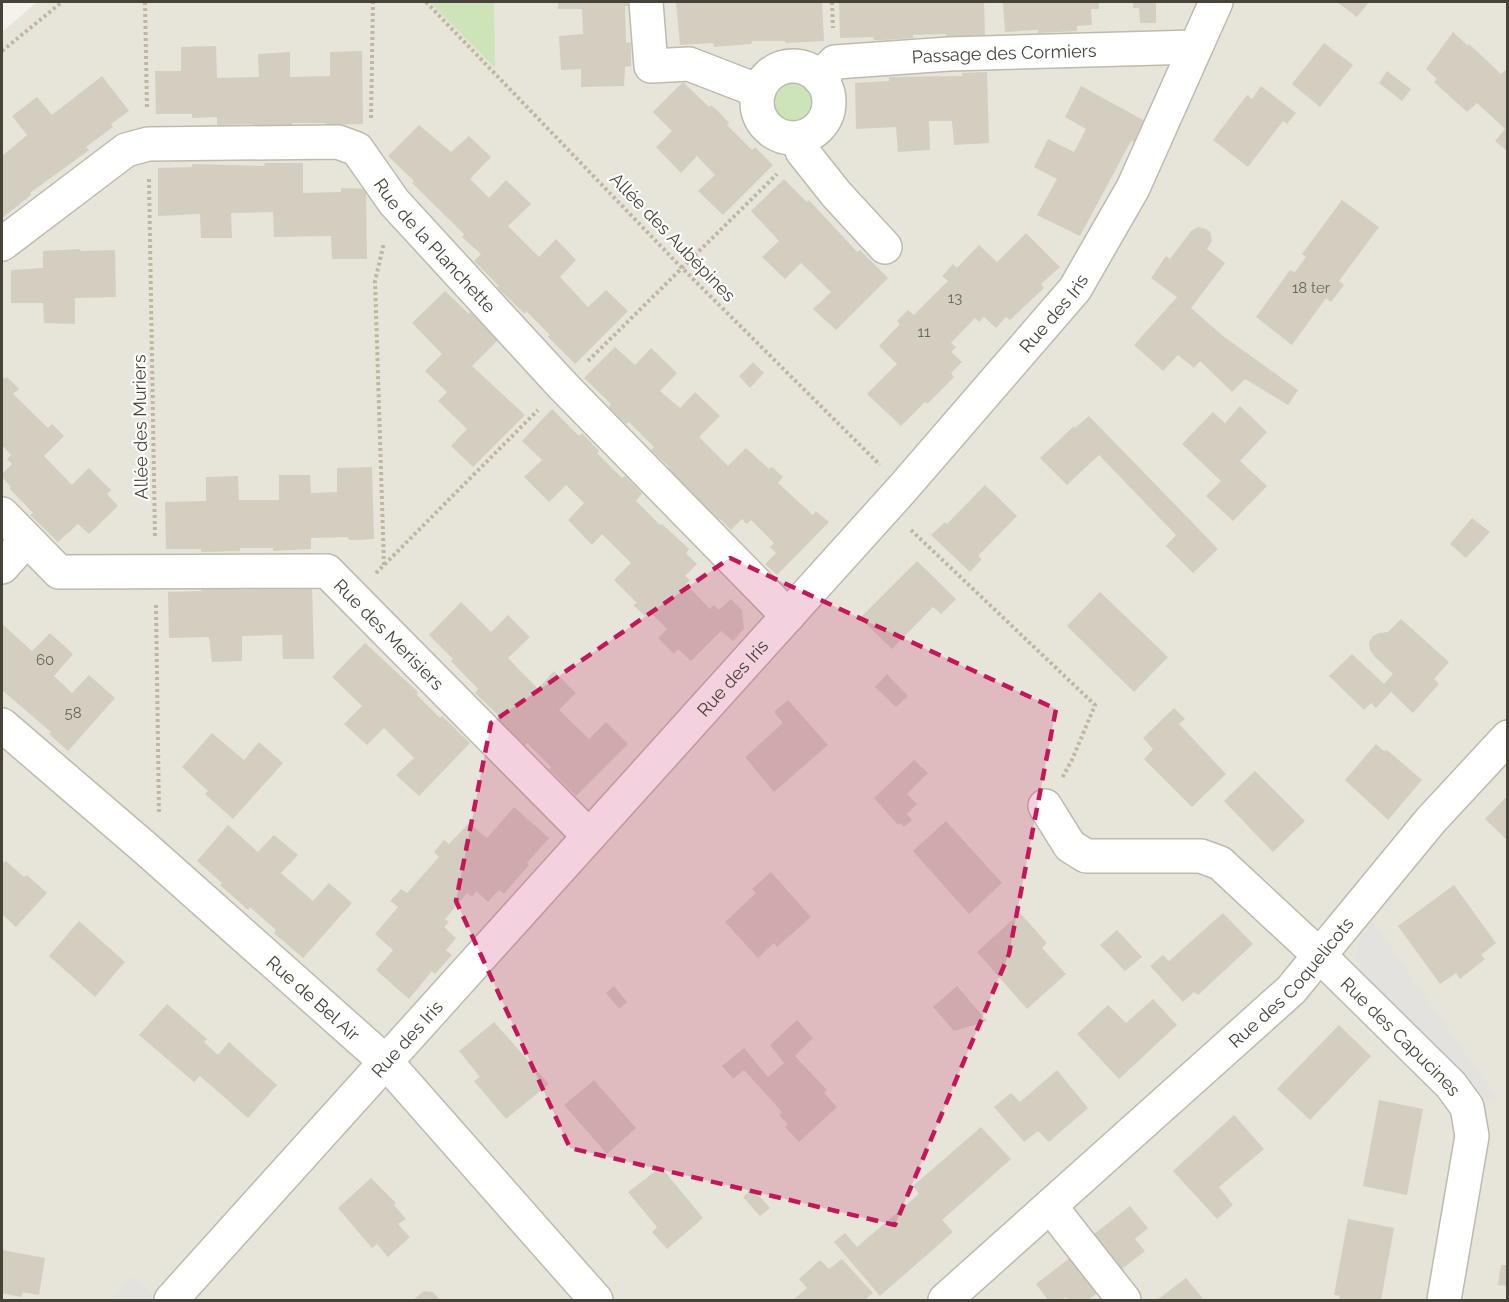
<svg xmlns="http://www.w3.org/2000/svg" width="1509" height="1302" viewBox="0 0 1509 1302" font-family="Raleway,sans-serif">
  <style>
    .residential { fill: #e7e4da }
    .green { fill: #cde4b8 }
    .parking { fill: #e3e2df }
    .building { fill: #d4cec1 }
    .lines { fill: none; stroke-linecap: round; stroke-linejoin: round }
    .minor-casing { stroke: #bebaae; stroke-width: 36 }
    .path { stroke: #bfb7a1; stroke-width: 4; stroke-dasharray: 3 3; stroke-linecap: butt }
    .minor { stroke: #fff; stroke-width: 33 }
    .marked { fill: #c2185b; fill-opacity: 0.2; stroke: #c2185b; stroke-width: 4.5; stroke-dasharray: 12 8; stroke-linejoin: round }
    .labels { text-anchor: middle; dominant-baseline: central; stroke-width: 4.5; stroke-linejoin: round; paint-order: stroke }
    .number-label { font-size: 15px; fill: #6a665b }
    .street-label { font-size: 18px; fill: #474339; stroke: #fff }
  </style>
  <rect width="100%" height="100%" fill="#f4f2eb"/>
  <path class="residential" d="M 37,2 L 1507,2 L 1507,1300 L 2,1300 L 2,32 Z"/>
  <path class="green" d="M 430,2 L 494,2 L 495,68 Z
    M771 102a22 22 0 1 1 44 0a22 22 0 1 1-44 0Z"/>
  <path class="parking" d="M 1373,922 L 1497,1098 L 1483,1101 L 1360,971 L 1356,956 L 1359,940 Z
    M 133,1276 L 159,1300 L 111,1300 Z"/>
  <path class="building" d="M 558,2 L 629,2 L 630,6 L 625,6 L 626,42 L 631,43 L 631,66 L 625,67 L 624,86 L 581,87 L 581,69 L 561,70 L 559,36 L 583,34 L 582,9 L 558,9 Z
    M 676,2 L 822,2 L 824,41 L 786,43 L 785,41 L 752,41 L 751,44 L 714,47 L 713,43 L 680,45 Z
    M 839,2 L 984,2 L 985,35 L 946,37 L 946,34 L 913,35 L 913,38 L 883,40 L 874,40 L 873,37 L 840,38 Z
    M 1003,2 L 1099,2 L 1099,9 L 1091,9 L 1092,25 L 1077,26 L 1077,31 L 1038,33 L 1038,30 L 1005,32 Z
    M 1133,2 L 1156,2 L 1156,23 L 1140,23 L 1139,8 L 1133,8 Z
    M 1337,2 L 1369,2 L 1357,17 Z
    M 1453,32 L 1468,46 L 1469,44 L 1501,74 L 1508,68 L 1508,152 L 1495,141 L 1505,129 L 1477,103 L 1467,112 L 1434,82 L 1437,79 L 1426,69 Z
    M 1324,43 L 1353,65 L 1320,107 L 1292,84 Z
    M 216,46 L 217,78 L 259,77 L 258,54 L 290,52 L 290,77 L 330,76 L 330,52 L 362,51 L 363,124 L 325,125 L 325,123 L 292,123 L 292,126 L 253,127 L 253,124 L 217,125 L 217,117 L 192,118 L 192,114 L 156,114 L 155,71 L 181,71 L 181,47 Z
    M 1387,71 L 1411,89 L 1402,101 L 1379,83 Z
    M 987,72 L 989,143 L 954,145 L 952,121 L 929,121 L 930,150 L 898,152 L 896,127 L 856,129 L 855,83 L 889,81 L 889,77 L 962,76 L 962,73 Z
    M 102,76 L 129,111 L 111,124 L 113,127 L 86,147 L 89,150 L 30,193 L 31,195 L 2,218 L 2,156 L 27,135 L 12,116 L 37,97 L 52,115 Z
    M 683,82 L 709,107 L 711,105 L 717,110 L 729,123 L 727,125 L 752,150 L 755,147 L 773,165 L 723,215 L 698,191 L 715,175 L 697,156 L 681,173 L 656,147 L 672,131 L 653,112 Z
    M 1081,86 L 1145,121 L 1135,142 L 1131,141 L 1080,236 L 1037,215 L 1057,179 L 1034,167 L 1048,139 L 1074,152 L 1086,129 L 1065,117 Z
    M 1261,86 L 1296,113 L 1287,124 L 1283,121 L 1248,167 L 1213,140 L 1247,95 L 1252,99 Z
    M 419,125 L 451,152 L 469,136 L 491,157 L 470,179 L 489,198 L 506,180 L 531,204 L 508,226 L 539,257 L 556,239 L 576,260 L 560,277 L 588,307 L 606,290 L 628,311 L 575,364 L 548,337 L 550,335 L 526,311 L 525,314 L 503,293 L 497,287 L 499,286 L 474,261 L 481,254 L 462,237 L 464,234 L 412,183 L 414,181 L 388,156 Z
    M 264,163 L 303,163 L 303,193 L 341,192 L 341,188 L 366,189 L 367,259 L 332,259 L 331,236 L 274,237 L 273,212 L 231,213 L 232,238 L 201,238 L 200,214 L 158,216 L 158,168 L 192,167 L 192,164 L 265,166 Z
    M 784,179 L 807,202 L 809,200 L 857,252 L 860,250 L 888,278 L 836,330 L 813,309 L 831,292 L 801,263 L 785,279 L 762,257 L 779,241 L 751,211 Z
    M 1342,200 L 1379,227 L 1339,281 L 1344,285 L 1331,302 L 1326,298 L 1292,345 L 1256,317 L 1290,270 L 1295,272 L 1306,257 L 1302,254 Z
    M 1198,227 L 1206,229 L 1210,232 L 1212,241 L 1207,249 L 1225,263 L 1191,308 L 1223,336 L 1298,390 L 1288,405 L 1245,379 L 1232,392 L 1200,361 L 1194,368 L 1178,355 L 1163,371 L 1134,345 L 1177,297 L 1151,278 L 1166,256 L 1170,259 L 1191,231 Z
    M 1026,233 L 1060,267 L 1041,284 L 1044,288 L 1010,320 L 1006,317 L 996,328 L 984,317 L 979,322 L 975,318 L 951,343 L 956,347 L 951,352 L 962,362 L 951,373 L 954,377 L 927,404 L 925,402 L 901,426 L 867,394 L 897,364 L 879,346 L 900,324 L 897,321 L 908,310 L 914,315 L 948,281 L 942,276 L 953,264 L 957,268 L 979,245 L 997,262 Z
    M 80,249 L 81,251 L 115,250 L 116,297 L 75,298 L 75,324 L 44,323 L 43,303 L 11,303 L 11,270 L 43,268 L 43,251 Z
    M 445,291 L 469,314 L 471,312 L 499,339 L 472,366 L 525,415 L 473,467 L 451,446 L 467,429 L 438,401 L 447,392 L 425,371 L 442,354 L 412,323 Z
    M 615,347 L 635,365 L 651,348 L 677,373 L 660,391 L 680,408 L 695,392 L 720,416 L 699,437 L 728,466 L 746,448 L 769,469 L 772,467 L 783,477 L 778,483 L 813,515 L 816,511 L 829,522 L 777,575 L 765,564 L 776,553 L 770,547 L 774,543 L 751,520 L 747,524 L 742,519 L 731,530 L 720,519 L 717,522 L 691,495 L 693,493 L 667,470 L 669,467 L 651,450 L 654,447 L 629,422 L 626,424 L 609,407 L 611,404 L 584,378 Z
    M 753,362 L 764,373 L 750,388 L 739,376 Z
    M 2,376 L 5,379 L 7,377 L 19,389 L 13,394 L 48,428 L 52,424 L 64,436 L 44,456 L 72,485 L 89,468 L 111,490 L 107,494 L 118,506 L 89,534 L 78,524 L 58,542 L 30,515 L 33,513 L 9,488 L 11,487 L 2,477 L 2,474 L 12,464 L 7,459 L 11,455 L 2,445 Z
    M 1240,406 L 1267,432 L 1240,461 L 1267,486 L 1233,521 L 1206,496 L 1221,481 L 1182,444 L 1213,412 L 1225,423 Z
    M 552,409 L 579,436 L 582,433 L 599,451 L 597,453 L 622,478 L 625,476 L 642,493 L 636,501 L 660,525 L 662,524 L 689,549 L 686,553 L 697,564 L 685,576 L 690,580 L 686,584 L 710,609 L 714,605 L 719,610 L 731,599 L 742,610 L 744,629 L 733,641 L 721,631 L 691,661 L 678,649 L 674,654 L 658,638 L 667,629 L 650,612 L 645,616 L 633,605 L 637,603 L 614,580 L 631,563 L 602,534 L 592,545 L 568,520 L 584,503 L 566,485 L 549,502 L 524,477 L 542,460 L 522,441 Z
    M 1089,416 L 1218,549 L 1193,573 L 1166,546 L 1176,535 L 1099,455 L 1067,485 L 1040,458 L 1074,426 L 1075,428 Z
    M 372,467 L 374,539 L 355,540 L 349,540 L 348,537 L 311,538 L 311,549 L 273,551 L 273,548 L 240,548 L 240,551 L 201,552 L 201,549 L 166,549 L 165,502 L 206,501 L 206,477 L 238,476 L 239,500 L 279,500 L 279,475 L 310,475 L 311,493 L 337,492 L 337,468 Z
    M 985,485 L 1017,516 L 978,556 L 982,559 L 970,572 L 931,535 L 945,522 L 947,524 Z
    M 1472,518 L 1490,532 L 1466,558 L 1450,544 Z
    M 917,561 L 956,599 L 941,614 L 933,607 L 892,649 L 860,618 Z
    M 312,586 L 314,659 L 283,659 L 282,635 L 242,636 L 242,661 L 212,662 L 209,637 L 169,638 L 168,592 L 202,591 L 201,589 L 209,588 L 240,587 L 240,590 Z
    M 1100,592 L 1168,657 L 1134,692 L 1067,626 Z
    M 461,602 L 491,632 L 508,615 L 530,637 L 508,658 L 538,689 L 554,671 L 576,693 L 559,710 L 589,739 L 606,722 L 628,744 L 576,796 L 549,769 L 551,767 L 527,743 L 525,746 L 497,718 L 499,716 L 475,693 L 478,689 L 451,661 L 453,659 L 429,635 Z
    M 1401,619 L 1449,662 L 1434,679 L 1439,684 L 1413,713 L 1391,692 L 1376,708 L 1371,703 L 1364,710 L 1329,676 L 1352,654 L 1384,684 L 1393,674 L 1374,656 L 1370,650 L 1369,642 L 1373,636 L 1379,633 L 1388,632 Z
    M 2,624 L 32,651 L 50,633 L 73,654 L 54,676 L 72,693 L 89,675 L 115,698 L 68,751 L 49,734 L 51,732 L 2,690 Z
    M 365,643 L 418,692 L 417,695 L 440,718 L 442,716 L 470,743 L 419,796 L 396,775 L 414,758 L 384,728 L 367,745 L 344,724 L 362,706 L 332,677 Z
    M 887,674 L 908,696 L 896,707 L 875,687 Z
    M 788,700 L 828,745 L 774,792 L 745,757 L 783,723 L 774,712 Z
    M 1174,708 L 1185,719 L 1179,724 L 1226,774 L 1192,807 L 1144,759 L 1153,749 L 1143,738 Z
    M 212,733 L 244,760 L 259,742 L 283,763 L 233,819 L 205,794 L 208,791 L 182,767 Z
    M 1376,744 L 1384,751 L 1387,750 L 1422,780 L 1388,820 L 1345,780 Z
    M 914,760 L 928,773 L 907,794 L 917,804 L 907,814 L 912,820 L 904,827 L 900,823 L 898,825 L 874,798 Z
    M 1255,771 L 1305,821 L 1273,852 L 1224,801 Z
    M 1508,795 L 1508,841 L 1485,819 Z
    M 514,807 L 549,838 L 527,863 L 529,865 L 504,894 L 499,890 L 488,902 L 476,891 L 472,897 L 467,893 L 457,905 L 445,919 L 449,922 L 444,927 L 456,938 L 446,950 L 452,955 L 435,974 L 432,971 L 409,999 L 376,970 L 393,950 L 375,934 L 398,907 L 390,901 L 401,889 L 407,893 L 439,857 L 434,852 L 444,840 L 449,844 L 469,823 L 487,838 Z
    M 946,821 L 1002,883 L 969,914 L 913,851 Z
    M 228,825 L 258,852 L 274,835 L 298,855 L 281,873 L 313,901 L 329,883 L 352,903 L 303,958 L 274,933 L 276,930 L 250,907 L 248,910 L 220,885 L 222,883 L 197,861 Z
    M 2,861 L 4,863 L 6,861 L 24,877 L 27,875 L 47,893 L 16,927 L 2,914 Z
    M 771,872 L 811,917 L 777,947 L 774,943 L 758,958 L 725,922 L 756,893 L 752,889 Z
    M 1454,885 L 1496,943 L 1481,955 L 1485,959 L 1460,979 L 1456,973 L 1440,984 L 1398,926 Z
    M 1020,913 L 1047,943 L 1042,948 L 1066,974 L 1027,1009 L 977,952 Z
    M 1223,913 L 1253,944 L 1198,995 L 1194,992 L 1183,1002 L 1150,966 L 1163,955 L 1169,961 Z
    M 79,921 L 125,962 L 95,997 L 49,956 Z
    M 1117,930 L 1142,957 L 1125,971 L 1100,945 Z
    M 614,986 L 627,1002 L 619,1009 L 606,993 Z
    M 957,986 L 987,1021 L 954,1031 L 933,1007 Z
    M 1153,999 L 1177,1025 L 1119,1079 L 1077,1034 L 1108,1005 L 1126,1023 Z
    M 167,1004 L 207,1039 L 204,1042 L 218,1055 L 229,1042 L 277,1085 L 248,1118 L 200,1076 L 194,1082 L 139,1035 Z
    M 797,1020 L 813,1038 L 795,1056 L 827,1090 L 824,1093 L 837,1107 L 799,1142 L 785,1127 L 788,1124 L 779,1115 L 782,1112 L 744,1070 L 733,1079 L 722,1066 L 744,1048 L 768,1077 L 784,1063 L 770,1045 Z
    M 494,1022 L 549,1084 L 506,1119 L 474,1081 L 480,1077 L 459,1051 Z
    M 1339,1025 L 1371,1056 L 1310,1120 L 1277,1089 Z
    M 1057,1070 L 1088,1108 L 1049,1142 L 1038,1131 L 1024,1142 L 994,1107 L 1011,1093 L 1020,1102 Z
    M 594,1080 L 636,1128 L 607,1154 L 564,1105 Z
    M 1379,1100 L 1423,1109 L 1407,1195 L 1363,1186 Z
    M 1234,1115 L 1264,1149 L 1219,1187 L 1233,1205 L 1217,1219 L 1173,1171 Z
    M 981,1127 L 1011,1159 L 942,1220 L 953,1232 L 880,1296 L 834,1242 L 845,1233 L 857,1247 L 919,1194 L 913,1186 Z
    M 661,1167 L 703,1218 L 667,1249 L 652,1232 L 657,1227 L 628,1192 Z
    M 371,1178 L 396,1203 L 394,1205 L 406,1219 L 398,1224 L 410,1237 L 388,1257 L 377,1244 L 372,1248 L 338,1208 Z
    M 752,1188 L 770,1208 L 760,1216 L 743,1197 Z
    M 1130,1206 L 1148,1228 L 1135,1239 L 1145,1251 L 1122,1269 L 1094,1234 Z
    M 1348,1219 L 1394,1228 L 1381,1300 L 1339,1300 L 1340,1296 L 1334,1295 Z
    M 2,1250 L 45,1258 L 39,1295 L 23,1292 L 21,1297 L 2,1293 Z
    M 1071,1257 L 1099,1292 L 1088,1300 L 1068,1300 L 1066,1297 L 1062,1300 L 1048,1300 L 1036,1284 Z
    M 842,1259 L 873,1293 L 865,1300 L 793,1300 L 807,1288 L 799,1279 L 820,1260 L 829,1269 Z
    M 1501,1265 L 1508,1265 L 1508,1286 L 1498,1285 Z
    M 1186,1278 L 1204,1300 L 1157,1300 Z
    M 424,1291 L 433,1292 L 440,1300 L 413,1300 Z"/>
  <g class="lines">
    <defs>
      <g id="minor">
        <path d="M 646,2 L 651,66 L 689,64 L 759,91"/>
        <circle cx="793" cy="102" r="36"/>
        <path id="s1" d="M 819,78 L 835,62 L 949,54 L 1195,47"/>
        <path d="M 799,138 L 802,151 L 837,195 L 885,247"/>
        <path id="s2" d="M 2,244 L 126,150 L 148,144 L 338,142 L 357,149 L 394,202 L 563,386 L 788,616"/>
        <path id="s3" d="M 2,514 L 59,572 L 327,571 L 589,836"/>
        <path d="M 2,567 L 26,540"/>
        <path id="s4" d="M 2,725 L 144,847 L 387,1063 L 596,1300"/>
        <path id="s5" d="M 1045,806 L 1070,846 L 1086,856 L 1201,856 L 1220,863 L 1320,956 L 1451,1085 L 1467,1107 L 1472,1136 L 1444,1300"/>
        <path d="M 1050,1206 L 1124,1300"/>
        <path id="s6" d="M 171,1300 L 903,488 L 1075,289 L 1133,188 L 1216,2"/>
        <path id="s7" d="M 945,1300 L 1291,990 L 1431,820 L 1508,737"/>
      </g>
    </defs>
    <use href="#minor" class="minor-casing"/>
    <path class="path" d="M 145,2 L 147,109
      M 426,2 L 678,264 L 880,465
      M 832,2 L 833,28
      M 2,51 L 62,2
      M 371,118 L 373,2
      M 149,179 L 155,538
      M 588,361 L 777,174
      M 911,530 L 1095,705 L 1072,760 L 1062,778
      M 384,565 L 375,281 L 384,243
      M 376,573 L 538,410
      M 156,605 L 159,814"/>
    <use href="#minor" class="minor"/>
  </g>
  <path class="marked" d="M 730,558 L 1056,709 L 1009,954 L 895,1225 L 570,1148 L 456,901 L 491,723 Z"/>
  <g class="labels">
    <g class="number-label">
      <text x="1311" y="288">18 ter</text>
      <text x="955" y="298">13</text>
      <text x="924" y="332">11</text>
      <text x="45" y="660">60</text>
      <text x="73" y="713">58</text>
    </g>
    <g class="street-label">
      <text stroke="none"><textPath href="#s1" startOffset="192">Passage des Cormiers</textPath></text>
      <text transform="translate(673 237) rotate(46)">Allée des Aubépines</text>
      <text stroke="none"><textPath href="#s2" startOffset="513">Rue de la Planchette</textPath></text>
      <text stroke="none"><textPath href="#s6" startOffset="1324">Rue des Iris</textPath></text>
      <text transform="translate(140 427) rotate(-91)">Allée des Muriers</text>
      <text stroke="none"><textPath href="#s3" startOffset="438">Rue des Merisiers</textPath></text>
      <text stroke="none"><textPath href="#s6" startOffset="838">Rue des Iris</textPath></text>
      <text stroke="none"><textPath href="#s7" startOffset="470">Rue des Coquelicots</textPath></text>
      <text stroke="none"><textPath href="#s4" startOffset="414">Rue de Bel Air</textPath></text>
      <text stroke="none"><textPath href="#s5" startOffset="452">Rue des Capucines</textPath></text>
      <text stroke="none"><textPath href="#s6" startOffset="352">Rue des Iris</textPath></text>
    </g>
  </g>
  <rect width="1509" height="1302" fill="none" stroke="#474339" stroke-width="6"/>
</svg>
